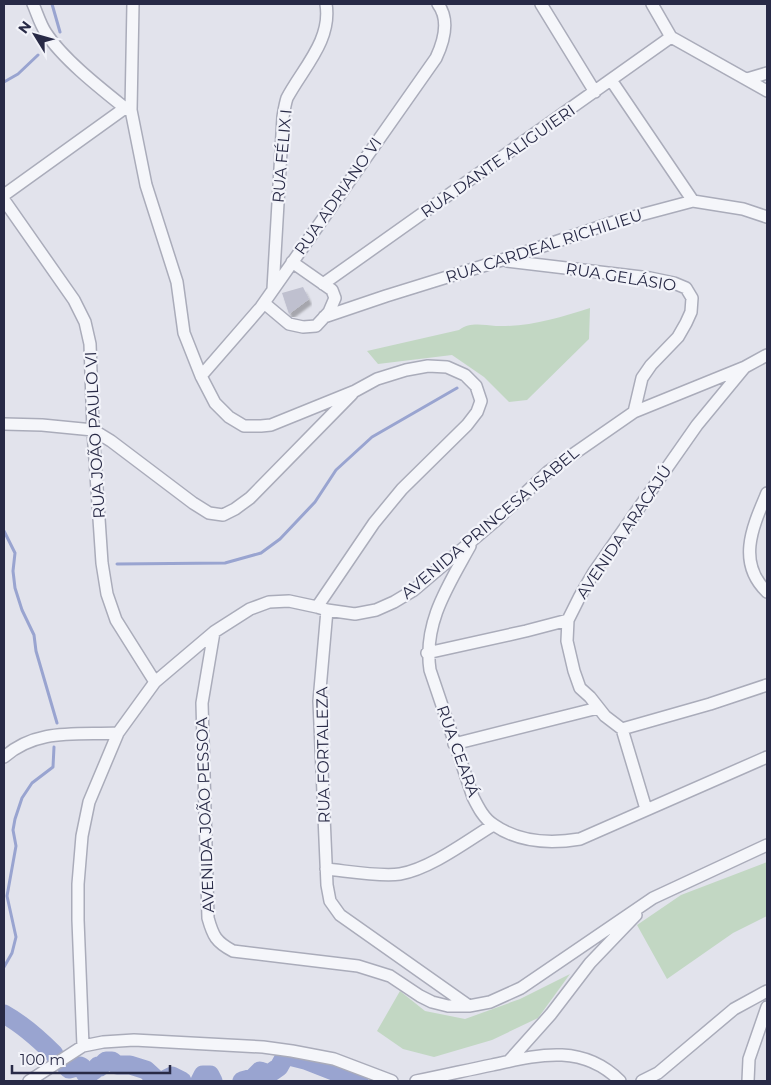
<svg xmlns="http://www.w3.org/2000/svg" width="771" height="1085" viewBox="0 0 771 1085" font-family="Montserrat,sans-serif">
  <style>
    .green { fill: #c2d7c3 }
    .lines { fill: none; stroke-linecap: round; stroke-linejoin: round }
    .stream { stroke: #99a4d0; stroke-width: 3 }
    .river { stroke: #99a4d0; stroke-width: 19 }
    .building { fill: #bfc0cf; filter: url(#shadow) }
    .minor-casing { stroke: #aaacba; stroke-width: 14 }
    .minor { stroke: #f5f6fa; stroke-width: 11 }
    .labels { text-anchor: middle; dominant-baseline: central; stroke-width: 4.5; stroke-linejoin: round; paint-order: stroke }
    .street-label { font-size: 16px; fill: #282a46; stroke: #f2f3f9 }
  </style>
  <defs>
    <filter id="shadow"><feDropShadow dx="3" dy="5.5" stdDeviation="1" flood-color="#0004"/></filter>
  </defs>
  <rect width="100%" height="100%" fill="#e2e3ec"/>
  <path class="green" d="M 590,308 L 589,339 L 527,400 L 509,402 L 484,377 L 452,355 L 378,364 L 367,351 L 459,330 C 470,322 482,325 496,326 C 529,327 559,318 590,308 Z
    M 767,862 L 767,916 L 733,933 L 667,979 L 637,925 L 681,895 Z
    M 570,974 L 538,1018 L 492,1040 L 434,1057 L 403,1049 L 377,1031 L 400,991 L 425,1011 L 465,1019 L 520,999 Z"/>
  <g class="lines">
    <path class="stream" d="M 52,4 L 60,32
      M 4,82 L 18,74 L 38,55
      M 4,531 L 15,553 L 13,571 L 15,588 L 22,610 L 34,635 L 36,651 L 57,723
      M 117,564 L 225,563 L 261,553 L 280,539 L 315,502 L 336,470 L 372,437 L 457,388
      M 4,967 L 12,953 L 16,937 L 7,896 L 16,846 L 13,830 L 15,819 L 22,798 L 32,783 L 53,767 L 54,747"/>
    <path class="river" d="M 4,1014 C 22,1024 39,1039 54,1054
      M 66,1066 L 69,1069 L 80,1066 L 82,1067 L 85,1073 C 91,1074 95,1070 98,1066 L 100,1067 L 106,1061 L 112,1061 L 117,1065 L 130,1065 L 146,1070 L 158,1081
      M 162,1081 L 172,1076 L 182,1081
      M 200,1081 L 203,1075 L 210,1075 L 213,1081
      M 242,1081 L 253,1078 L 260,1071 L 269,1074 L 279,1067 L 284,1058 L 289,1056 L 305,1060 L 359,1081"/>
  </g>
  <path class="building" d="M 303,287 L 309,299 L 289,314 L 282,293 Z"/>
  <g class="lines">
    <defs>
      <path id="minor" d="M 33,4 C 37,13 40,24 46,33 C 63,59 100,88 125,108 L 131,110
        M 133,4 L 131,110 L 146,185 L 177,282 L 184,333 L 201,376 L 215,403 L 229,417 L 244,426 L 261,426 L 271,425 L 355,391 L 377,379 L 406,370 L 428,366 L 447,367 L 465,375 L 476,386 L 481,401 L 477,412 L 467,425 L 402,489 L 374,523 L 317,607
        M 541,4 L 595,92
        M 652,4 L 671,37 L 767,91
        M 747,79 L 767,73
        M 611,80 L 693,201
        M 4,195 L 125,108
        M 4,200 L 74,300 L 85,322 L 90,344 L 93,430 L 102,563 L 107,594 L 116,620 L 155,682
        M 507,261 L 650,278 L 674,283 L 686,288 L 692,298 L 691,312 L 686,323 L 678,337 L 651,365 L 642,378 L 634,412
        M 323,284 L 671,37
        M 273,289 L 283,117 C 284,111 285,104 287,98 C 303,68 332,40 326,4
        M 264,303 L 289,324 L 303,327 L 316,326 L 329,312 L 335,298 L 332,290 L 292,262
        M 324,317 L 386,296 L 502,260 L 614,222 L 693,201 L 743,209 L 767,217
        M 744,368 L 697,425 L 594,572 L 580,596 L 568,620 L 567,641 L 574,671 L 580,688 L 590,697 L 605,716 L 622,729 L 710,704 L 767,685
        M 201,376 L 261,307 L 436,58 C 444,41 450,20 438,4
        M 4,424 L 42,425 L 93,430 L 111,441 L 193,503 L 209,513 L 223,515 L 235,509 L 250,498 L 352,394
        M 767,493 C 753,526 736,562 767,592
        M 470,546 C 448,586 423,623 430,670 L 473,797 C 478,807 484,819 494,825 C 520,843 550,844 580,839 L 767,757
        M 327,610 L 319,701 L 327,885 L 330,901 L 340,915 L 469,1006
        M 214,632 L 202,703 L 208,918 C 213,936 216,942 233,951 L 358,966 L 390,976 L 420,996 L 432,1002 L 448,1006 L 469,1006 L 490,1002 L 521,988 L 653,898 L 767,845
        M 427,653 L 526,631 L 568,620
        M 622,729 L 646,809
        M 454,744 L 598,708
        M 4,757 C 37,728 76,735 118,733
        M 326,869 C 347,871 380,877 400,874 C 430,869 467,841 493,825
        M 83,1046 L 78,920 L 78,884 L 82,836 L 89,802 L 118,733 L 155,682 L 214,632 L 250,609 L 269,602 L 289,601 L 317,607 L 327,610 L 355,614 L 376,610 L 394,602 L 414,590 L 494,522 L 549,471 L 634,412 L 745,367 L 767,355
        M 509,1061 L 551,1014 L 590,963 L 636,915
        M 29,1081 L 83,1046 L 103,1042 L 134,1040 L 263,1047 L 292,1051 L 334,1059 L 392,1081
        M 416,1081 C 442,1076 467,1070 492,1065 C 538,1055 582,1043 620,1081
        M 642,1081 L 658,1073 L 734,1009 L 767,991
        M 748,1081 L 749,1059 L 767,1007"/>
    </defs>
    <use href="#minor" class="minor-casing"/>
    <use href="#minor" class="minor"/>
  </g>
  <g class="labels">
    <g class="street-label">
      <text transform="translate(282 156) rotate(-85)">RUA FÉLIX I</text>
      <text transform="translate(498 161) rotate(-35)">RUA DANTE ALIGUIERI</text>
      <text transform="translate(338 196) rotate(-55)">RUA ADRIANO VI</text>
      <text transform="translate(544 246) rotate(-18)">RUA CARDEAL RICHILIEU</text>
      <text transform="translate(621 277) rotate(9)">RUA GELÁSIO</text>
      <text transform="translate(95 435) rotate(-93)">RUA JOÃO PAULO VI</text>
      <text transform="translate(490 523) rotate(-40)">AVENIDA PRINCESA ISABEL</text>
      <text transform="translate(624 532) rotate(-56)">AVENIDA ARACAJÚ</text>
      <text transform="translate(458 751) rotate(70)">RUA CEARÁ</text>
      <text transform="translate(323 755) rotate(-91)">RUA FORTALEZA</text>
      <text transform="translate(205 815) rotate(-92)">AVENIDA JOÃO PESSOA</text>
    </g>
  </g>
  <rect width="771" height="1085" fill="none" stroke="#282a46" stroke-width="10"/>
  <g transform="translate(35 35) rotate(307)" stroke="#f2f3f9" stroke-width="4" paint-order="stroke">
  <path d="M0-4L9 19L0 12L-9 19Z" fill="#282a46"/>
  <text y="-8" font-size="14" font-weight="bold" text-anchor="middle" fill="#282a46">N</text>
  </g>
  <path d="M12 1065v8h158v-8" fill="none" stroke="#282a46" stroke-width="2.5"/>
  <text x="20" y="1065" font-size="15" fill="#282a46" stroke="#f2f3f9" stroke-width="4" paint-order="stroke">100 m</text>
</svg>
